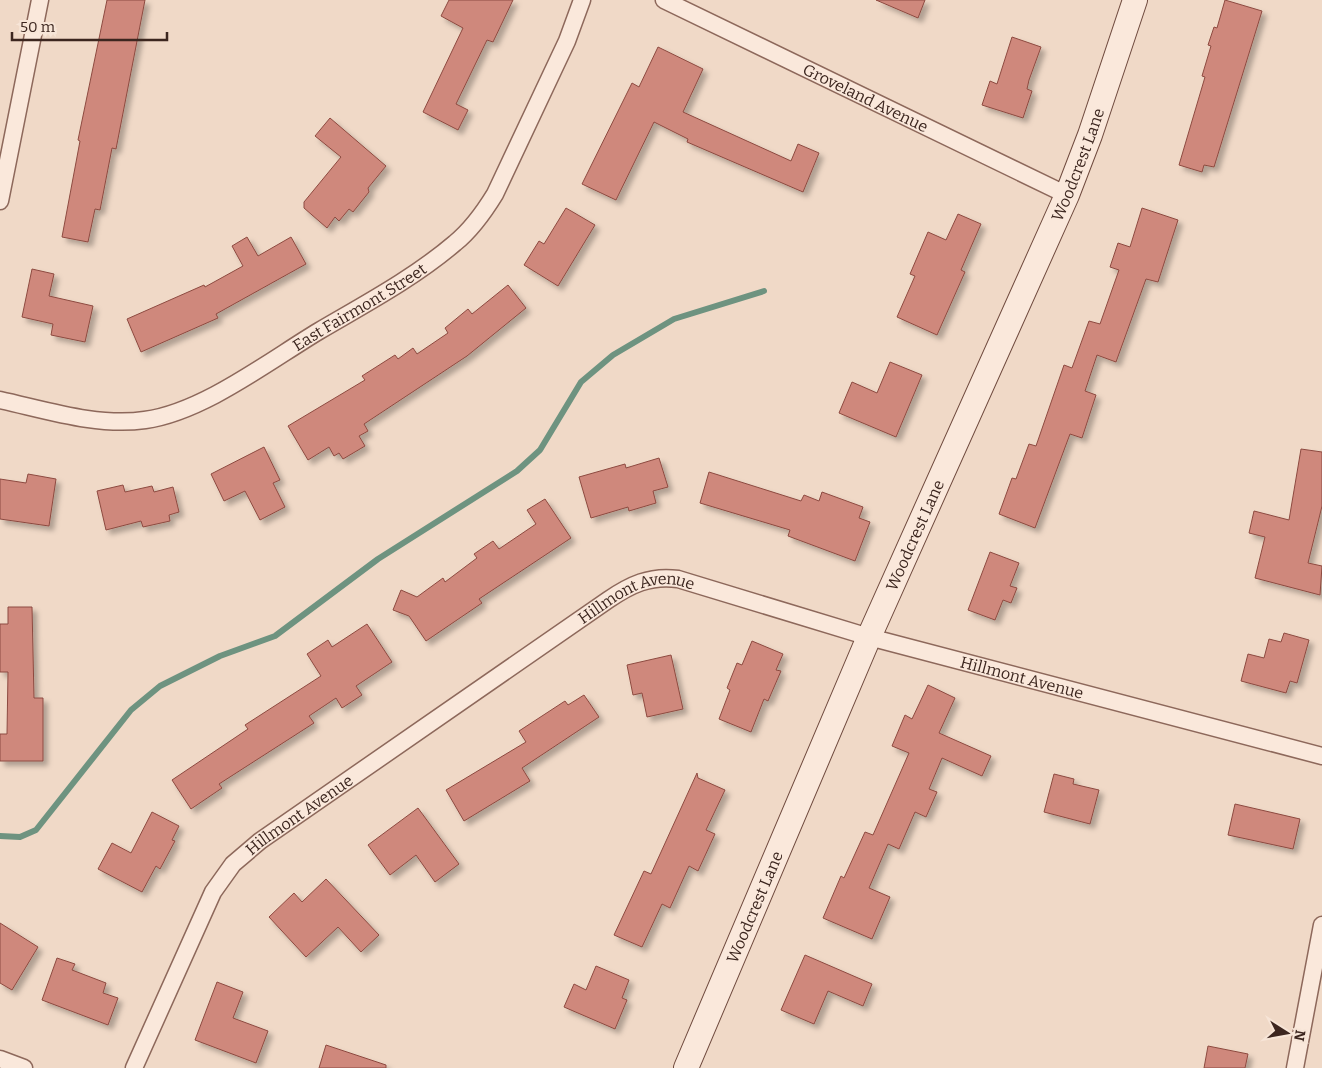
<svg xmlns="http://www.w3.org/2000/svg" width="1322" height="1068" viewBox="0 0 1322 1068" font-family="Bitter,serif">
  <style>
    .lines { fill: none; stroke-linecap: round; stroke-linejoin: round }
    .stream { stroke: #6e9380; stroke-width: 6 }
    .building { fill: #cf887c; stroke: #8d4a40; filter: url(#shadow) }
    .street-casing { stroke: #8d685b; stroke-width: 19 }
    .secondary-casing { stroke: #6f4a3e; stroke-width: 26 }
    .street { stroke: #fae8db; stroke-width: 16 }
    .secondary { stroke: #fae8db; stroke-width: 24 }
    .labels { text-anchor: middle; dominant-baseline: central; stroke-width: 5; stroke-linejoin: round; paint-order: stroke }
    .street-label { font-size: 16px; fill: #3c261f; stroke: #f7e5d7 }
  </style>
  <defs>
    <filter id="shadow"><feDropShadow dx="4.5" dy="4.5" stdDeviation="2.5" flood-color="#0004"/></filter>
  </defs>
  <rect width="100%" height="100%" fill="#f0d9c7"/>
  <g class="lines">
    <path class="stream" d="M 0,836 L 20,837 L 36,830 L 131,710 L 160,686 L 220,656 L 275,636 L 378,559 L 517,471 L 540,450 L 581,382 L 613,355 L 674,319 L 764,291"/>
  </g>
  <path class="building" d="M 107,0 L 145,0 L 116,149 L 112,148 L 100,210 L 95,209 L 88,242 L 62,237 L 80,141 L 78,140 Z
    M 449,0 L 513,0 L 493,42 L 487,40 L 456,104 L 468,110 L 458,130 L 423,112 L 463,28 L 441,16 Z
    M 876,0 L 925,0 L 918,18 Z
    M 1225,0 L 1262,11 L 1214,167 L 1204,165 L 1202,172 L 1179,165 L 1205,77 L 1202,76 L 1211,46 L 1208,45 L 1214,27 L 1217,28 Z
    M 1012,37 L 1041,47 L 1029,80 L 1027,89 L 1032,91 L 1023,118 L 982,105 L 990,81 L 997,84 Z
    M 658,47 L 703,69 L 683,112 L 791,161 L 798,144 L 819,153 L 803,192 L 687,142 L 688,139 L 654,122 L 616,200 L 582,184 L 632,83 L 639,87 Z
    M 330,118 L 386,166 L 368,188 L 369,192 L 353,212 L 349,209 L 339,221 L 335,217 L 327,228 L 304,208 L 304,202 L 341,157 L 315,136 Z
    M 566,208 L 595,225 L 558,286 L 524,265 L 539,241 L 544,244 Z
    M 1142,208 L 1178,220 L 1158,282 L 1146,279 L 1116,362 L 1097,355 L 1085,391 L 1096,395 L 1082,438 L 1070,434 L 1035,528 L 999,514 L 1012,478 L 1016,479 L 1029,444 L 1036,446 L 1064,365 L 1072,368 L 1089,321 L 1100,324 L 1119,270 L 1110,267 L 1118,243 L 1130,247 Z
    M 958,214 L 981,224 L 961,270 L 965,272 L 937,335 L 897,317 L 915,276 L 910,274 L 928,232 L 946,240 Z
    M 247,237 L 258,256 L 291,237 L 306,264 L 216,314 L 218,318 L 141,352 L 127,319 L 204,285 L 205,287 L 243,266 L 232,246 Z
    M 32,269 L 54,274 L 49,296 L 93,306 L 85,342 L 51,335 L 53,324 L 22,317 Z
    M 508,285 L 526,308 L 467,356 L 364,424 L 368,431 L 359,436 L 365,446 L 343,459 L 339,453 L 334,456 L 329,447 L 308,460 L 288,426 L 365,380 L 362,376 L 395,355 L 398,359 L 413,348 L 417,354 L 448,333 L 445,328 L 468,309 L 472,314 Z
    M 890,362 L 922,375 L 896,437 L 839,413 L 852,382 L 877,393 Z
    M 264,447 L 280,480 L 273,483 L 285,507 L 260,520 L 245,491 L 224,501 L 211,474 Z
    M 1301,449 L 1322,452 L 1322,506 L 1308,563 L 1322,566 L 1320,595 L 1255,578 L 1265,537 L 1249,533 L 1254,511 L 1289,520 Z
    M 659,458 L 668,487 L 653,491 L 656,503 L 629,511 L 628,507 L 591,518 L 579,477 L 625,464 L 626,468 Z
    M 709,472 L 801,501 L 804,495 L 819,501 L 822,492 L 863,507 L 859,518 L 870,522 L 855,561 L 788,536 L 790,530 L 700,503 Z
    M 28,474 L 56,479 L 49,526 L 0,519 L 0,479 L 26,483 Z
    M 123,485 L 125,492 L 152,486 L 154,492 L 173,487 L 179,512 L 169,515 L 170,521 L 143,527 L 141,521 L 106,530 L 97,491 Z
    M 545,499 L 571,538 L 479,599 L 482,603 L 426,641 L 409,616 L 393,610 L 401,590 L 417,597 L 443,578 L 445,582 L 477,558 L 474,554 L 493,541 L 499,549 L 536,524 L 527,510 Z
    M 990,552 L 1019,563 L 1010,586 L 1017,588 L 1011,603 L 1003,600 L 995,620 L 968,610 Z
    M 8,607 L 32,607 L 34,698 L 43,698 L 43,761 L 0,761 L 0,734 L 7,734 L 8,672 L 0,672 L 0,624 L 8,624 Z
    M 367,624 L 392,662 L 356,686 L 362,695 L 342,708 L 336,698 L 309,716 L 314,723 L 219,784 L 222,788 L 191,809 L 172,780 L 248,729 L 245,725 L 321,676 L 307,654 L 328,640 L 332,647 Z
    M 1284,633 L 1309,640 L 1297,683 L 1290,681 L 1286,693 L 1241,681 L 1248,654 L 1264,658 L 1269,639 L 1281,642 Z
    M 752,641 L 783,654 L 776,670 L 781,671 L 768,701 L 764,699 L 751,732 L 719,719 L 730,690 L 727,688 L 737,663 L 742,665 Z
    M 671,655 L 683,709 L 647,717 L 642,693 L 633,695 L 627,665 Z
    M 928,685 L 955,698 L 939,733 L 991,756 L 982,776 L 942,758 L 929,789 L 937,792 L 926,817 L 915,812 L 899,849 L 888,844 L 869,888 L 890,897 L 872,939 L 823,918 L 841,876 L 844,878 L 865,832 L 873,835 L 909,753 L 892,746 L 905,715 L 912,719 Z
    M 584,695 L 599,717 L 522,768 L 530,781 L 464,821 L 446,790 L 526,742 L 519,731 L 565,701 L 568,705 Z
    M 697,773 L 698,778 L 725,790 L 706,830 L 715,834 L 698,871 L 689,866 L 670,908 L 662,904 L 642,947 L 614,935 L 644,871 L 651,874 Z
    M 1054,774 L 1074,779 L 1073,784 L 1099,790 L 1090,824 L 1044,812 Z
    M 1235,804 L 1300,819 L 1293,849 L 1228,835 Z
    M 418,808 L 459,864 L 435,882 L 416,855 L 390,875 L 368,845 Z
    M 152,812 L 179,826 L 172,840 L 175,841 L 160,869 L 156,866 L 142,892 L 98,869 L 112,843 L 131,853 Z
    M 326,879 L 379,935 L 361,952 L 338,927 L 306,957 L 269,917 L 294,893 L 302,902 Z
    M 0,923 L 38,947 L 12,990 L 0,983 Z
    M 805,955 L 872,984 L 863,1006 L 828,991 L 814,1024 L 781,1010 Z
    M 57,958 L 75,964 L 72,970 L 106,983 L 103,993 L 118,998 L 108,1025 L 42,1000 Z
    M 596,966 L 629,980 L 622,998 L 627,1000 L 615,1029 L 564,1007 L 574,984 L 586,990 Z
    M 217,982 L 243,992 L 233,1018 L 268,1031 L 256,1063 L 195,1040 Z
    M 326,1045 L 386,1065 L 386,1068 L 319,1068 Z
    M 1208,1046 L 1248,1054 L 1245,1068 L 1204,1068 Z"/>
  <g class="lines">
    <defs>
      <g id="street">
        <path id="s1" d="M 664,0 L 1067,195"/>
        <path d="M 0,201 L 40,0"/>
        <path id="s2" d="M 0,400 C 46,410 98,427 145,420 C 203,412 269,361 319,331 C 365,304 414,278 455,243 C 471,230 484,212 495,194 L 567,41 L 582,0"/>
        <path d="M 0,1059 L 24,1068"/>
        <path id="s3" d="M 134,1068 L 213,892 L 233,864 L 260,841 L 608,600 C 630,585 650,575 678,579 L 869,637 L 1322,756"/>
        <path d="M 1295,1068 L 1322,925"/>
      </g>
      <g id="secondary">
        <path id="s4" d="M 686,1068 L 869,637 L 1067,195 L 1090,135 L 1135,0"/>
      </g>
    </defs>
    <use href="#street" class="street-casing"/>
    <use href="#secondary" class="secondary-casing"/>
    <use href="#street" class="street"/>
    <use href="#secondary" class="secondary"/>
  </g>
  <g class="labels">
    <g class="street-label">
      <text stroke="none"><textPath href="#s1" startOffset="224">Groveland Avenue</textPath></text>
      <text stroke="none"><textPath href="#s4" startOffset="985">Woodcrest Lane</textPath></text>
      <text stroke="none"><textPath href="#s2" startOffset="391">East Fairmont Street</textPath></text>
      <text stroke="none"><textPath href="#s4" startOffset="580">Woodcrest Lane</textPath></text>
      <text stroke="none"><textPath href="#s3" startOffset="715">Hillmont Avenue</textPath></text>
      <text stroke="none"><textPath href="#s3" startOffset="1119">Hillmont Avenue</textPath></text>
      <text stroke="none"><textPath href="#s3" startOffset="310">Hillmont Avenue</textPath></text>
      <text stroke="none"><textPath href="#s4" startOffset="175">Woodcrest Lane</textPath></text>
    </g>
  </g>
  <g transform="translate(1287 1033) rotate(101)" stroke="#f7e5d7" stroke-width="4" paint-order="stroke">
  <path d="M0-4L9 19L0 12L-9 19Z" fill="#3c261f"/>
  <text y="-8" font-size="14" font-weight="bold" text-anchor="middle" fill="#3c261f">N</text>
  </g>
  <path d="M12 32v8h155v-8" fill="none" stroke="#3c261f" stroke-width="2.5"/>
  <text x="20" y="32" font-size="15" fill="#3c261f" stroke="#f7e5d7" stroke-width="4" paint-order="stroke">50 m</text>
</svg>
